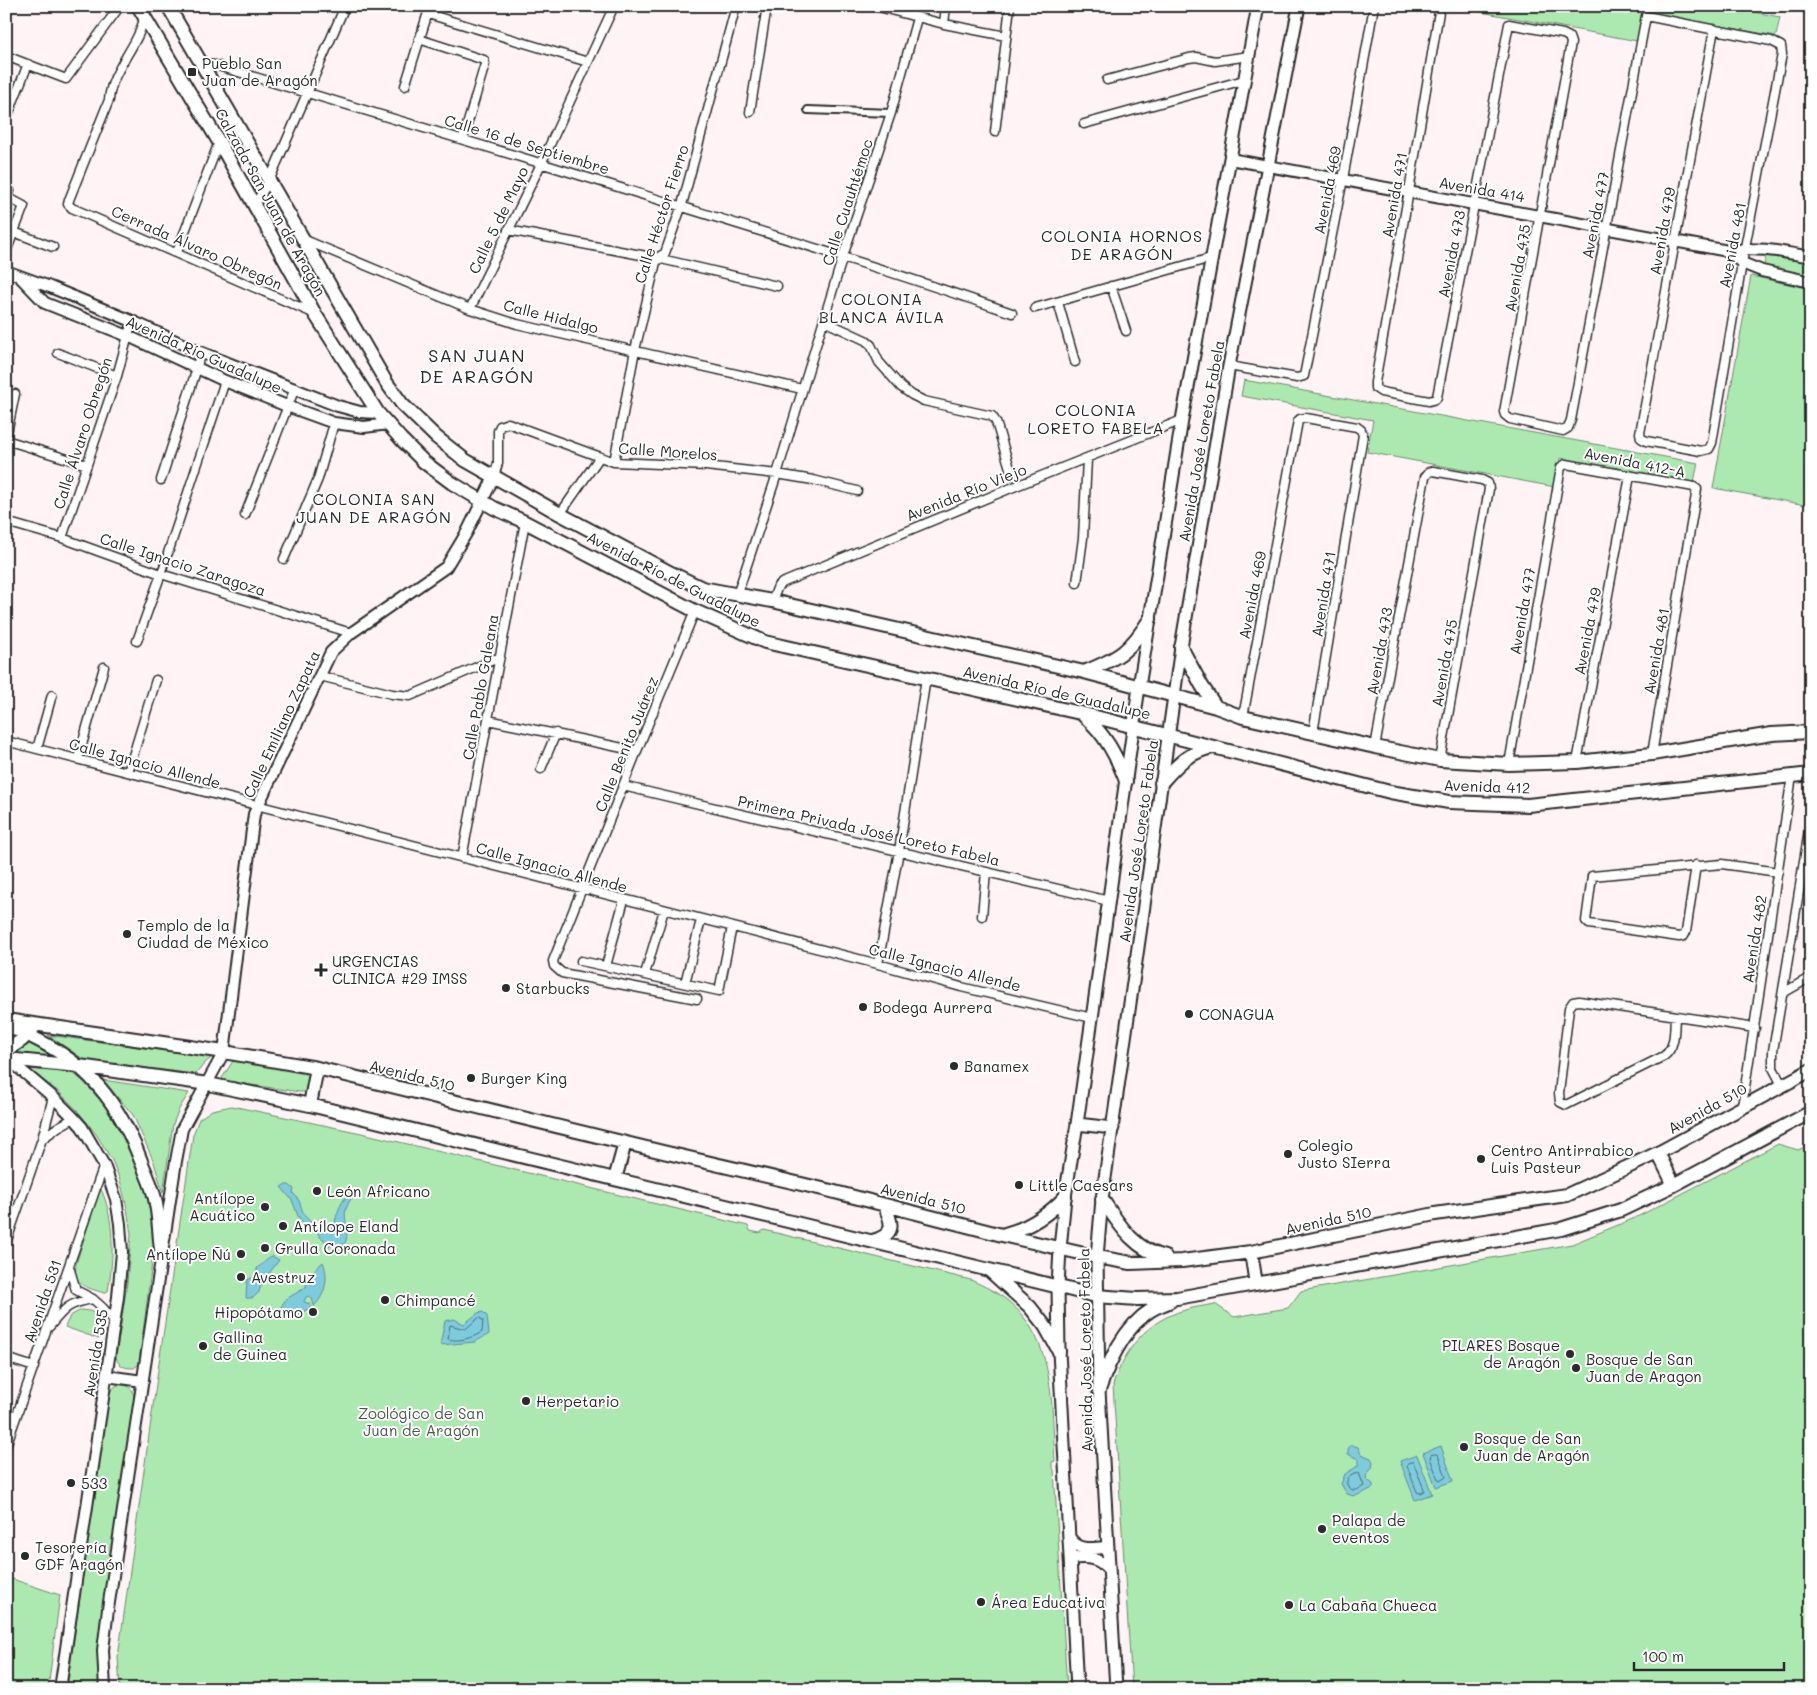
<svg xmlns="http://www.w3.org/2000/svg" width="1817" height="1695" viewBox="0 0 1817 1695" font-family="Mali,sans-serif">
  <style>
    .green { fill: #ace9b0; stroke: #6c8a6e }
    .water { fill: #7fcbde; stroke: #5d8b96 }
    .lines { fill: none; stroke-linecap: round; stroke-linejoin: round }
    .shore { stroke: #4d6b73; stroke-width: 1 }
    .pedestrian-casing { stroke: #2b2b2b; stroke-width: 10 }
    .minor-casing { stroke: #2b2b2b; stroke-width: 11 }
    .tertiary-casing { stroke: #2b2b2b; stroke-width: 14 }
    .secondary-casing { stroke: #2b2b2b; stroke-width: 15 }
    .primary-casing { stroke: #2b2b2b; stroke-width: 16 }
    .pedestrian { stroke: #fff; stroke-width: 6 }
    .minor { stroke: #fff; stroke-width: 8 }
    .tertiary { stroke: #fff; stroke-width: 10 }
    .secondary { stroke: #fff; stroke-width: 11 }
    .primary { stroke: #fff; stroke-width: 12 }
    .poi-dot { fill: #2b2b2b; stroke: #fff; stroke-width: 2 }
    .labels { text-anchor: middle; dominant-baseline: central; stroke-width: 4; stroke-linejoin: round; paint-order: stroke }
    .poi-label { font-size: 15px; fill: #2b2b2b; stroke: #fff; text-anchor: start }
    .street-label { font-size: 15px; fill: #2b2b2b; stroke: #fff }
    .park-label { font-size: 15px; fill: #4b5a4c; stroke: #fff }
    .neighbourhood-label { font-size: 16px; letter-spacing: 1px; fill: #2b2b2b; stroke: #fff }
    .quarter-label { font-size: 18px; letter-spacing: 1px; fill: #2b2b2b; stroke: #fff }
  </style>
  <rect width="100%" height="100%" fill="#fff3f6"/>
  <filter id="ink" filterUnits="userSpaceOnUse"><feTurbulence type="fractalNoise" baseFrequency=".02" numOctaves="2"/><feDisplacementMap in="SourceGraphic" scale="10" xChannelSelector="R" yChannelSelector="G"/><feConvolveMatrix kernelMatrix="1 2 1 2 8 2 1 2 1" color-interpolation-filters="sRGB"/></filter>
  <g filter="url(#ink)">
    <path class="green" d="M 1449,6 L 1721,6 L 1780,17 L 1776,36 L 1642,12 L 1637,41 Z
      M 1768,249 L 1811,259 L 1811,279 L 1763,269 Z
      M 1751,276 L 1811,289 L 1811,506 L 1713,488 Z
      M 1244,380 L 1698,463 L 1694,482 L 1560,458 L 1555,487 L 1367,452 L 1373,420 L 1241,396 Z
      M 6,1034 L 29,1043 L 52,1057 L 6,1052 Z
      M 48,1035 L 212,1057 L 204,1064 L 196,1074 L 86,1061 Z
      M 235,1058 L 304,1069 L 310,1076 L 308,1092 L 300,1092 L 224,1081 L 222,1078 Z
      M 29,1069 L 73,1073 L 83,1081 L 115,1117 L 128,1142 L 145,1185 L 151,1209 L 154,1236 L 152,1262 L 139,1364 L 134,1368 C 125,1368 119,1367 116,1357 L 127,1283 L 131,1234 L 127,1208 L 120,1180 L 112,1160 L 96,1134 L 77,1110 L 60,1093 Z
      M 103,1080 L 189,1093 L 179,1109 L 173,1124 L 163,1193 L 154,1162 L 133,1115 Z
      M 232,1106 L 366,1134 L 748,1226 L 750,1231 L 760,1233 L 764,1230 L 971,1280 C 984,1286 997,1292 1008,1301 C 1056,1341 1051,1404 1055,1461 L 1052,1462 L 1052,1467 L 1054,1470 L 1067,1689 L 120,1689 L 118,1657 L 159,1363 L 193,1135 L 199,1119 L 212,1110 Z
      M 1778,1144 L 1798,1150 L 1811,1144 L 1811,1689 L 1132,1689 L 1113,1385 C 1125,1349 1146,1321 1185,1310 C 1194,1307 1205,1306 1215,1304 L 1234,1317 L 1288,1308 L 1301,1291 L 1572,1244 L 1635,1218 Z
      M 100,1187 C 115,1218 114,1258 108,1291 L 104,1293 C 86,1287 73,1286 76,1264 Z
      M 81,1310 L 90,1311 L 98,1315 L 101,1322 L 99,1339 L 65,1327 L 70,1316 Z
      M 117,1385 C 134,1384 134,1392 134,1406 L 100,1633 L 101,1689 L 67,1689 L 108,1396 L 112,1389 Z
      M 6,1577 L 60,1595 L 48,1689 L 6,1689 Z"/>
    <path class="water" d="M 284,1185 L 289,1185 L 294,1189 L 293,1193 C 302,1202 299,1204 304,1214 C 309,1223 324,1232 334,1228 C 336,1215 341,1196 355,1191 C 352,1197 348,1203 346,1209 C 342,1219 357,1251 332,1246 C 327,1246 325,1243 324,1239 L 321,1238 L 317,1232 L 306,1228 L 298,1216 L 292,1200 L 281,1187 Z
      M 272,1256 L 279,1260 L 262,1283 L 259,1292 L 253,1298 L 246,1298 L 247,1280 L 254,1277 L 258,1267 C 265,1264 266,1258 272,1256 Z
      M 323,1262 C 329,1276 326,1295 314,1306 L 312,1298 L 309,1296 L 306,1297 L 304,1302 L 310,1304 L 312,1307 L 295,1316 L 278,1318 L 279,1310 L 286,1299 L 305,1288 L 312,1272 Z
      M 483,1312 L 487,1316 L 489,1334 L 475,1342 L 440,1345 L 445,1321 L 454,1319 L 464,1324 L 478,1313 Z
      M 1351,1445 L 1358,1447 L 1361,1454 L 1371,1458 L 1373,1462 L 1372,1468 L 1366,1476 L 1367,1480 L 1373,1484 L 1373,1488 L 1358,1495 L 1354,1496 L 1347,1494 L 1341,1484 L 1345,1474 L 1358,1466 L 1358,1459 L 1348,1454 L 1348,1449 Z
      M 1441,1446 L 1453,1481 L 1436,1487 L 1423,1453 Z
      M 1417,1455 L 1432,1494 L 1415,1500 L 1400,1461 Z"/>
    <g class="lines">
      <path class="shore" d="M 479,1318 L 483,1320 L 482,1332 C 472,1338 459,1342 448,1339 L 450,1325 L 465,1329 Z
        M 1436,1454 L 1438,1455 L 1446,1476 L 1445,1478 L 1441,1480 L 1438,1479 L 1430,1458 L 1431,1455 Z
        M 1413,1462 L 1424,1489 L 1424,1491 L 1420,1493 L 1417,1492 L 1407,1466 L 1408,1463 Z
        M 1359,1473 L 1364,1486 L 1357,1490 L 1352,1490 L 1347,1485 C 1346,1477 1352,1474 1359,1473 Z"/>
      <defs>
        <path id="pedestrian" d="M 808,110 L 891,113
          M 161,574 L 168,553"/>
        <path id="minor" d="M 875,6 L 944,24 L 1006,36
          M 1440,6 L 1409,191 L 1375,382 L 1375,388 L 1381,392 L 1429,401 L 1436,399 L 1437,397 L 1509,24 L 1563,34 L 1569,37 L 1571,43 L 1504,412 L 1505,415 L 1510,419 L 1563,431 L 1568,428 L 1571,420 L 1646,16 L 1771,41 L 1781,46 L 1782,54 L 1742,263 L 1712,443 L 1709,449 L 1701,451 L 1646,441 L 1641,438 L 1640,433 L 1714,29
          M 428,14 L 588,62
          M 144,18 C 138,47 111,70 109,100 L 69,200 L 68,204 L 72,208 L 313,313
          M 944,24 L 946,6
          M 419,39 L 484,60 L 485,64 L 463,139
          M 6,56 L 66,79 L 120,6
          M 201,64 L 215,65 C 324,97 432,130 540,163 C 698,212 856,259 1012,313
          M 1107,80 L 1189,58 L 1196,57 L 1215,61 L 1249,56
          M 405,86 L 430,6
          M 750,112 L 767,6
          M 6,120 L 28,64
          M 1084,124 L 1244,80
          M 995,132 L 1010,6
          M 254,206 L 269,181 L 345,6
          M 6,229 L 53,247
          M 508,230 L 657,258 L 777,286
          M 305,240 L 470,309 L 517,324 L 802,389
          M 6,252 L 24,206 L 7,197 L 10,191
          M 177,252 L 219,142
          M 1111,286 L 1126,331
          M 1058,302 L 1075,362
          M 1035,308 L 1211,258
          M 470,309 L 541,164 L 614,6
          M 824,321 L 865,340 L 871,345 L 879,362 L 901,387 L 912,395 L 924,401 L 992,416 L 996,422 L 1012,475
          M 58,353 L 117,376
          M 1229,366 L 1297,378 L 1304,376 L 1343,179 L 1374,6
          M 6,438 L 15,394
          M 6,440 L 87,465
          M 614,462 L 635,350 L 657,258 L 665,253 L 682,205 L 736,6
          M 494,477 L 498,463 L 498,431 L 500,426 L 508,423 L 614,462 L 706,466 L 777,474 L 813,480 L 857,491
          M 161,480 L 197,368 L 200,352
          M 560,514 L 599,458
          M 245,515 L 295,388
          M 6,522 L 62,538 L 161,574 L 351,633
          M 62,538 L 117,376 L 132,321
          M 168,553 L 225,381
          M 284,559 L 318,479 L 334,423
          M 1077,583 L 1083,538 L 1087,459
          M 737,595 L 777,474 L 843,256 L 891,113 L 917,18
          M 772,601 L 778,586 L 782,583 L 1016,486 L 1182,420
          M 695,611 L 637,751 L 553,961 L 554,966 L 562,973 L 697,999
          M 137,641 L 161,574
          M 320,676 L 392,694 L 410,696 L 500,657
          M 1243,717 L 1298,421 L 1300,419 L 1306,418 L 1357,427 L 1361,430 L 1363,435 L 1313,733
          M 488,720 L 637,751
          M 6,741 L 878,964 L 961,987 L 1092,1018
          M 1375,747 L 1425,477 L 1429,472 L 1433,471 L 1482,480 L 1488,483 L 1489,489 L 1440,760
          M 37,749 L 52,695
          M 78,759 L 104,667
          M 1577,762 L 1630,476
          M 1509,764 L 1561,467 L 1566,464 L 1694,487 L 1697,489 L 1652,754
          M 541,769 L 556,733
          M 128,772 L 156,680
          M 623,786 L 1109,901
          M 462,858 L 525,522
          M 1696,865 L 1686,932 L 1684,936 L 1679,937 L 1589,924 L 1586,921 L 1592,876 L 1722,864 L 1778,872
          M 982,916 L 986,872
          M 581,961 L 719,991 L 732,927
          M 878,964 L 899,851 L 926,678
          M 606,966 L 624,900
          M 645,974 L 664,910
          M 685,983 L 701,920
          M 1783,993 L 1811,977
          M 1675,1016 C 1674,1030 1676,1047 1664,1056 L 1566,1105 L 1560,1102 L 1559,1093 L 1569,1008 L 1573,1002 L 1579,1001 L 1755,1028
          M 1782,1085 L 1773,1068 L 1773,1051 L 1811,818
          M 1742,1107 L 1792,776
          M 42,1139 L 58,1127 L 74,1118
          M 6,1243 L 42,1139 L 53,1097
          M 69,1267 L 76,1290 L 93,1299
          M 49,1327 C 65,1308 68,1303 93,1299 L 103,1308 L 115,1322
          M 6,1358 L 34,1367
          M 6,1446 L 104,1165"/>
        <path id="tertiary" d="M 1230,159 L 1728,251 C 1757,246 1783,252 1811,257
          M 1728,251 L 1742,263 L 1762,271 L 1811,282
          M 6,271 L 50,287 L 132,321 L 200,352 L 338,406 L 360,412 L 378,413
          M 20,277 L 45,303 L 128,336 L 225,381 L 287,406 L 334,423 L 364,427 L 389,424
          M 8,1059 L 53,1097 L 74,1118 L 82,1127 L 104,1165 L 116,1199 L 120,1224 L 122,1252 L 118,1297 L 60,1689
          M 106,1376 L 143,1381
          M 105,1689 L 103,1650 L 108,1609 L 176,1161 L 182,1129 L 224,1052 L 254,814 L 331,652 L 351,633 L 446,567 L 467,532 L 494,477"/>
        <path id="secondary" d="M 1077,1124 L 1113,1128
          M 1069,1537 C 1078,1552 1092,1549 1108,1547
          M 1070,1559 C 1086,1556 1099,1557 1109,1570
          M 1077,1689 L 1059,1351 L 1058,1286 L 1060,1249 L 1065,1197 L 1077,1124 L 1139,687 L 1182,420 L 1258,6
          M 1116,1689 L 1099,1390 L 1097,1257 L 1102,1199 L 1181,647 L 1229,366 L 1299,6"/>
        <path id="primary" d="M 138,6 L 219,142 L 315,314 L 378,413 L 401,439 L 424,462 L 452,483 L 494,508 L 525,522 L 695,611 L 765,642 L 1080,713 L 1390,792 L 1449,802 L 1528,805 L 1811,774
          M 168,6 L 386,382 L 402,404 L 436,437 L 465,460 L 560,514 L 671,573 L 702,588 L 772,601 L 1084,672 L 1216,707 L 1243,717 L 1375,747 L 1440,760 L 1509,764 L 1577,762 L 1652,754 L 1772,734 L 1811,732
          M 1181,647 L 1202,686 L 1216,707
          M 1084,672 C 1119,658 1130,651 1150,619
          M 1084,716 C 1105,734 1116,755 1126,781
          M 1161,783 C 1178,764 1187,753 1213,747
          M 6,1020 L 224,1052 L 317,1068 L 663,1152 L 827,1190 L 1002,1235 L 1097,1257 L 1131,1263 L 1182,1261 L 1251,1252 L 1435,1214 L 1567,1195 L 1658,1153 L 1811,1070
          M 6,1026 C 76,1052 115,1091 141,1161 C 146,1174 154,1189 156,1204 C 159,1219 159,1234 161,1249
          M 6,1051 L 22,1040 L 33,1029
          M 6,1059 L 79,1066 L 208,1084 L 310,1105 L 1096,1296 L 1137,1299 L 1177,1298 L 1561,1229 L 1621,1210 L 1674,1185 L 1811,1112
          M 310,1105 L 317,1068
          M 1658,1153 L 1674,1185
          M 615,1179 L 625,1143
          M 1102,1199 C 1119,1224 1134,1250 1165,1257
          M 1005,1234 C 1028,1228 1049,1214 1065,1197
          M 872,1241 C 896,1235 893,1223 884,1205
          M 1251,1252 L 1256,1284
          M 990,1271 L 1030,1307 L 1045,1326 L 1059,1351
          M 1099,1390 C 1109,1361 1124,1327 1151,1310 C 1158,1306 1165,1304 1172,1300"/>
      </defs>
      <use href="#pedestrian" class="pedestrian-casing"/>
      <use href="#minor" class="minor-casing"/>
      <use href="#tertiary" class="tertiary-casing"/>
      <use href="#secondary" class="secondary-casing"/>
      <use href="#primary" class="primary-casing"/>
      <use href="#pedestrian" class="pedestrian"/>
      <use href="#minor" class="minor"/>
      <use href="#tertiary" class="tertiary"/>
      <use href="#secondary" class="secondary"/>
      <use href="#primary" class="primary"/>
    </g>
  </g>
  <g class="poi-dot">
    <rect x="187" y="67" width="10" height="10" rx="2.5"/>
    <circle cx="127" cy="934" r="5"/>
    <path d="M318.5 962.5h5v5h5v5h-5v5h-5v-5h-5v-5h5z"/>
    <circle cx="506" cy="988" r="5"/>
    <circle cx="863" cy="1007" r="5"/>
    <circle cx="1189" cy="1014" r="5"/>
    <circle cx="954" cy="1066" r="5"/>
    <circle cx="471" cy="1078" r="5"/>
    <circle cx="1288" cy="1154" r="5"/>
    <circle cx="1481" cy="1159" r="5"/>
    <circle cx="1019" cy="1185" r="5"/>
    <circle cx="317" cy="1191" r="5"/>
    <circle cx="265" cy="1207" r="5"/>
    <circle cx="283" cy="1226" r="5"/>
    <circle cx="265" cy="1248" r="5"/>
    <circle cx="241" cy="1254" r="5"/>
    <circle cx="241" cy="1277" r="5"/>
    <circle cx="385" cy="1300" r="5"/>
    <circle cx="313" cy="1312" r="5"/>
    <circle cx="203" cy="1346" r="5"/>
    <circle cx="1570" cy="1354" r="5"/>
    <circle cx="1576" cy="1368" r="5"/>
    <circle cx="526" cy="1401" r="5"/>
    <circle cx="1464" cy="1447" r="5"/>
    <circle cx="71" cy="1483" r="5"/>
    <circle cx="1322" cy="1529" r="5"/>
    <circle cx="25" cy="1556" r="5"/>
    <circle cx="981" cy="1602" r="5"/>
    <circle cx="1289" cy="1605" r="5"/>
  </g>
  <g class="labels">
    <g class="poi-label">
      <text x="202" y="63">Pueblo San<tspan x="202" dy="17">Juan de Aragón</tspan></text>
      <text x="137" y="925">Templo de la<tspan x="137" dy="17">Ciudad de México</tspan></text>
      <text x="332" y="961">URGENCIAS<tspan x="332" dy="17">CLINICA #29 IMSS</tspan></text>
      <text x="516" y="988">Starbucks</text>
      <text x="873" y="1007">Bodega Aurrera</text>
      <text x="1199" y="1014">CONAGUA</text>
      <text x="964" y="1066">Banamex</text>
      <text x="481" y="1078">Burger King</text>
      <text x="1298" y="1145">Colegio<tspan x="1298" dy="17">Justo SIerra</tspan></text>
      <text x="1491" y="1150">Centro Antirrabico<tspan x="1491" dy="17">Luis Pasteur</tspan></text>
      <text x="1029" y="1185">Little Caesars</text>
      <text x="327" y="1191">León Africano</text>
      <text x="255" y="1198" text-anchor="end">Antílope<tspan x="255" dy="17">Acuático</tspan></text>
      <text x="293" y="1226">Antílope Eland</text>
      <text x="275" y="1248">Grulla Coronada</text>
      <text x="231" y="1254" text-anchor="end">Antílope Ñú</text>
      <text x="251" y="1277">Avestruz</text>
      <text x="395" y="1300">Chimpancé</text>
      <text x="303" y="1312" text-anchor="end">Hipopótamo</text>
      <text x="213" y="1337">Gallina<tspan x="213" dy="17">de Guinea</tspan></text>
      <text x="1560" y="1345" text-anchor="end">PILARES Bosque<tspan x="1560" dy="17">de Aragón</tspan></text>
      <text x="1586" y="1359">Bosque de San<tspan x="1586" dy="17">Juan de Aragon</tspan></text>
      <text x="536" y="1401">Herpetario</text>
      <text x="1474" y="1438">Bosque de San<tspan x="1474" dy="17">Juan de Aragón</tspan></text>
      <text x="81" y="1483">533</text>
      <text x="1332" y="1520">Palapa de<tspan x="1332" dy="17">eventos</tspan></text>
      <text x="35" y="1547">Tesorería<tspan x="35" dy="17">GDF Aragón</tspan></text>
      <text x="991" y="1602">Área Educativa</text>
      <text x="1299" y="1605">La Cabaña Chueca</text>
    </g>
    <g class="street-label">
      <text transform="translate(527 144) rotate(17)">Calle 16 de Septiembre</text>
      <text transform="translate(1482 189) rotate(10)">Avenida 414</text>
      <text transform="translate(1327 190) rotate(-79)">Avenida 469</text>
      <text transform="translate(1394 195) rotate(-80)">Avenida 471</text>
      <text transform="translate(271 202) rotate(61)">Calzada San Juan de Aragón</text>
      <text transform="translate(847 202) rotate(-72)">Calle Cuauhtémoc</text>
      <text transform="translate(661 214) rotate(-72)">Calle Héctor Fierro</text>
      <text transform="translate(1595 215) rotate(-79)">Avenida 477</text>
      <text transform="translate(498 220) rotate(-64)">Calle 5 de Mayo</text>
      <text transform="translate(1662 231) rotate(-80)">Avenida 479</text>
      <text transform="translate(1732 245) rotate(-79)">Avenida 481</text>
      <text transform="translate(197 247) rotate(24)">Cerrada Álvaro Obregón</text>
      <text transform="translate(1451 254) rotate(-79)">Avenida 473</text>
      <text transform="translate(1517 268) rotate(-80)">Avenida 475</text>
      <text transform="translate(551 316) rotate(14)">Calle Hidalgo</text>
      <text transform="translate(204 354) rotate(24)">Avenida Río Guadalupe</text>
      <text transform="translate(82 433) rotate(-72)">Calle Álvaro Obregón</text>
      <text transform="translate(1201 441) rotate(-80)">Avenida José Loreto Fabela</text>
      <text transform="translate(668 451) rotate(4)">Calle Morelos</text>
      <text transform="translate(1635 462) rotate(11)">Avenida 412-A</text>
      <text transform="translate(966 492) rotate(-22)">Avenida Río Viejo</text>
      <text transform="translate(183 564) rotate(18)">Calle Ignacio Zaragoza</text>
      <text transform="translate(674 579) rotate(27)">Avenida Río de Guadalupe</text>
      <text transform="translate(1323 594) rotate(-81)">Avenida 471</text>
      <text transform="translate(1252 595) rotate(-79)">Avenida 469</text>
      <text transform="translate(1522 611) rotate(-80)">Avenida 477</text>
      <text transform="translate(1587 631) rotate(-79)">Avenida 479</text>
      <text transform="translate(1379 651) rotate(-80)">Avenida 473</text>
      <text transform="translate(1656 651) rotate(-80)">Avenida 481</text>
      <text transform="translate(1444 663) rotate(-80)">Avenida 475</text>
      <text transform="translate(480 687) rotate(-80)">Calle Pablo Galeana</text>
      <text transform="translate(1057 692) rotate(13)">Avenida Río de Guadalupe</text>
      <text transform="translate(281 724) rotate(-65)">Calle Emiliano Zapata</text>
      <text transform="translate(626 744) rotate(-68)">Calle Benito Juárez</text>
      <text transform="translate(145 763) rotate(15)">Calle Ignacio Allende</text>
      <text transform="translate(1487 786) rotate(2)">Avenida 412</text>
      <text transform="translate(869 830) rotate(13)">Primera Privada José Loreto Fabela</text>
      <text transform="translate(1138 841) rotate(-82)">Avenida José Loreto Fabela</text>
      <text transform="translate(552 867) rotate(15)">Calle Ignacio Allende</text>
      <text transform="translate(1754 939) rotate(-81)">Avenida 482</text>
      <text transform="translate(945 967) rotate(14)">Calle Ignacio Allende</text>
      <text transform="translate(412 1075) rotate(14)">Avenida 510</text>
      <text transform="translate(1707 1108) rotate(-29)">Avenida 510</text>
      <text transform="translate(923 1198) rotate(14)">Avenida 510</text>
      <text transform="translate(1328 1220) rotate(-12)">Avenida 510</text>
      <text transform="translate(42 1301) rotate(-71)">Avenida 531</text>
      <text transform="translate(1085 1350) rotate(-91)">Avenida José Loreto Fabela</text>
      <text transform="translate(95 1353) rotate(-81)">Avenida 535</text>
    </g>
    <g class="park-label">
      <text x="421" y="1413">Zoológico de San<tspan x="421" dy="17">Juan de Aragón</tspan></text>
    </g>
    <g class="neighbourhood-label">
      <text x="1122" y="235">COLONIA HORNOS<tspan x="1122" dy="18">DE ARAGÓN</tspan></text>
      <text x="882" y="298">COLONIA<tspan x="882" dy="18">BLANCA ÁVILA</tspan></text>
      <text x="1096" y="409">COLONIA<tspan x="1096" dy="18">LORETO FABELA</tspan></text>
      <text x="374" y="498">COLONIA SAN<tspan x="374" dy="18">JUAN DE ARAGÓN</tspan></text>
    </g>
    <g class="quarter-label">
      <text x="477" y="355">SAN JUAN<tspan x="477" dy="21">DE ARAGÓN</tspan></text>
    </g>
  </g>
  <rect width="1817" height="1695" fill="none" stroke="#fff" stroke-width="25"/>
  <rect x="12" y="12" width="1792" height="1670" fill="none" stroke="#2b2b2b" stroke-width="2" filter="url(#ink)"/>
  <path d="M1634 1662v8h150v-8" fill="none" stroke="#2b2b2b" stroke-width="2.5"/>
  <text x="1642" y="1662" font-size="15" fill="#2b2b2b" stroke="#ffffff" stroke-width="4" paint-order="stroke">100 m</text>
</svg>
